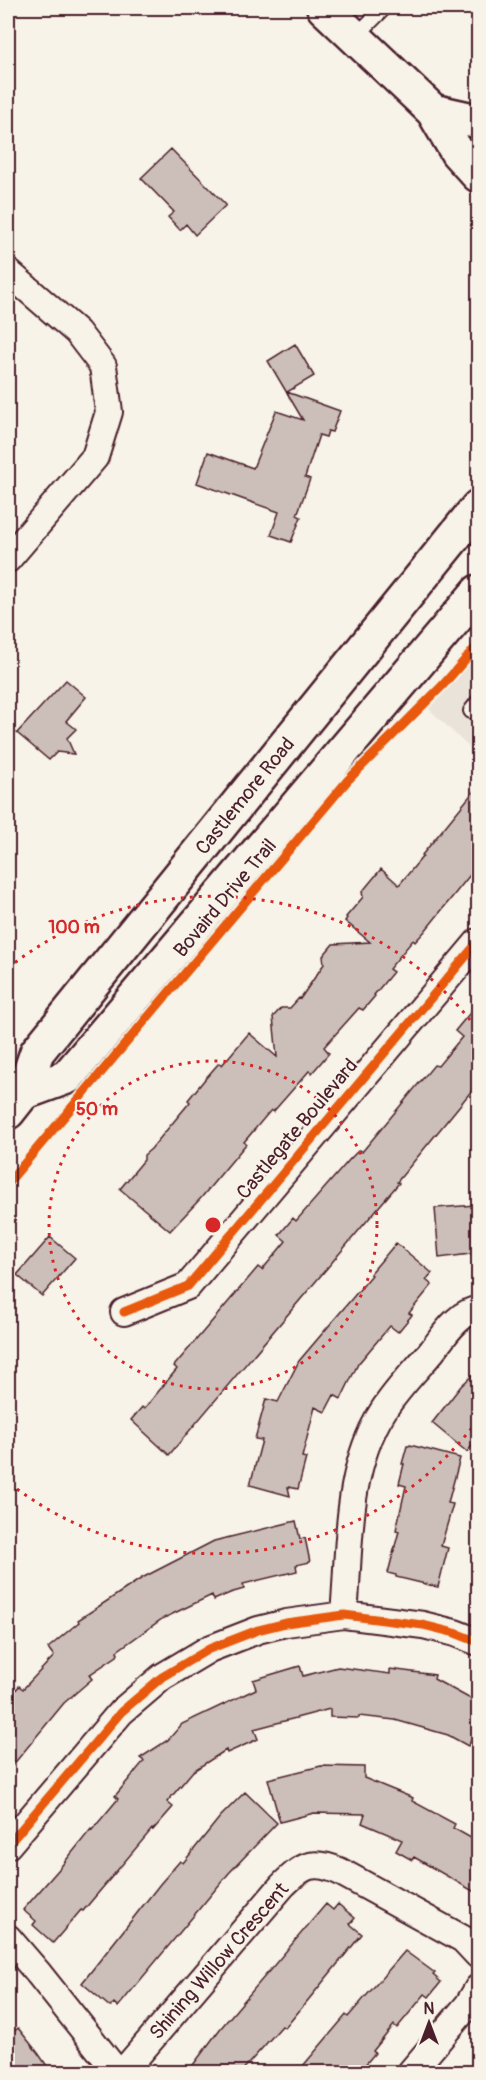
<svg xmlns="http://www.w3.org/2000/svg" width="486" height="2080" viewBox="0 0 486 2080" font-family="Pangolin,sans-serif">
  <style>
    .built { fill: #eae3da }
    .building { fill: #ccbfb9; stroke: #4a1f2b; stroke-width: 1.5 }
    .lines { fill: none; stroke-linecap: round; stroke-linejoin: round }
    .service-casing { stroke: #4a1f2b; stroke-width: 18 }
    .minor-casing { stroke: #4a1f2b; stroke-width: 30 }
    .secondary-casing { stroke: #4a1f2b; stroke-width: 38 }
    .service { stroke: #f7f3e8; stroke-width: 14 }
    .minor { stroke: #f7f3e8; stroke-width: 26 }
    .secondary { stroke: #f7f3e8; stroke-width: 33 }
    .cycleway-casing { stroke: #f7f3e8; stroke-width: 13 }
    .cycleway { stroke: #e8590c; stroke-width: 9 }
    .ring { fill: none; stroke: #d62828; stroke-width: 3; stroke-dasharray: 3 6 }
    .labels { text-anchor: middle; dominant-baseline: central; stroke-width: 4.5; stroke-linejoin: round; paint-order: stroke }
    .street-label { font-size: 20px; fill: #4a1f2b; stroke: #f7f3e8 }
    .centre { fill: #d62828; stroke: #f7f3e8; stroke-width: 3 }
    .ring-label { font-size: 18px; text-anchor: middle; font-weight: bold; fill: #d62828; stroke: #f7f3e8; stroke-width: 4.5; stroke-linejoin: round; paint-order: stroke }
  </style>
  <rect width="100%" height="100%" fill="#f7f3e8"/>
  <filter id="ink" filterUnits="userSpaceOnUse"><feTurbulence type="fractalNoise" baseFrequency=".0167" numOctaves="2"/><feDisplacementMap in="SourceGraphic" scale="12" xChannelSelector="R" yChannelSelector="G"/><feConvolveMatrix kernelMatrix="1 2 1 2 8 2 1 2 1" color-interpolation-filters="sRGB"/></filter>
  <g filter="url(#ink)">
    <path class="built" d="M 478,652 L 478,756 L 428,708 Z"/>
    <path class="building" d="M 171,149 L 226,205 L 195,235 L 186,224 L 180,230 L 168,217 L 174,212 L 141,178 Z
      M 295,344 L 314,376 L 287,392 L 340,411 L 332,432 L 328,431 L 326,437 L 319,435 L 305,477 L 310,479 L 297,515 L 301,517 L 291,542 L 271,535 L 279,512 L 197,483 L 208,452 L 253,468 L 276,411 L 303,420 L 268,361 Z
      M 66,680 L 86,697 L 66,721 L 76,729 L 67,738 L 74,754 L 57,752 L 49,760 L 17,733 Z
      M 478,786 L 478,865 L 425,931 L 415,942 L 413,940 L 389,969 L 393,972 L 374,995 L 375,996 L 363,1010 L 359,1008 L 324,1047 L 329,1053 L 312,1073 L 309,1071 L 273,1112 L 271,1110 L 244,1142 L 246,1144 L 201,1198 L 170,1231 L 120,1189 L 144,1160 L 144,1155 L 151,1149 L 190,1102 L 188,1100 L 205,1079 L 219,1063 L 222,1065 L 249,1033 L 277,1057 L 273,1017 L 281,1008 L 290,1008 L 299,998 L 300,999 L 324,964 L 323,956 L 333,944 L 370,942 L 345,921 L 347,918 L 346,917 L 363,897 L 362,892 L 381,869 L 399,885 L 423,856 L 422,855 Z
      M 478,1003 L 478,1083 L 397,1182 L 399,1183 L 169,1455 L 131,1420 L 142,1407 L 144,1409 L 177,1369 L 174,1366 L 258,1267 L 262,1270 L 286,1241 L 279,1235 L 293,1218 L 296,1221 L 350,1159 L 359,1150 L 362,1152 L 434,1065 L 438,1066 L 462,1037 L 455,1031 Z
      M 476,1205 L 478,1253 L 439,1258 L 435,1208 Z
      M 50,1237 L 75,1258 L 42,1296 L 17,1275 Z
      M 396,1243 L 432,1273 L 426,1280 L 432,1285 L 409,1313 L 412,1315 L 398,1332 L 390,1326 L 358,1364 L 341,1399 L 334,1395 L 325,1412 L 315,1407 L 302,1457 L 306,1458 L 298,1489 L 288,1487 L 290,1496 L 250,1485 L 262,1440 L 255,1439 L 266,1399 L 278,1402 L 299,1361 L 372,1275 L 370,1274 Z
      M 478,1370 L 478,1439 L 467,1452 L 432,1423 L 461,1386 Z
      M 410,1445 L 460,1458 L 448,1503 L 453,1504 L 441,1546 L 448,1548 L 438,1587 L 396,1577 L 396,1575 L 388,1573 L 399,1531 L 396,1530 L 406,1486 L 399,1484 L 404,1464 L 402,1464 L 407,1446 L 409,1446 Z
      M 296,1521 L 300,1539 L 305,1538 L 310,1562 L 296,1565 L 297,1571 L 243,1584 L 244,1589 L 230,1593 L 214,1600 L 212,1595 L 162,1619 L 117,1651 L 118,1654 L 117,1656 L 89,1675 L 92,1679 L 64,1703 L 8,1771 L 8,1700 L 19,1686 L 23,1689 L 54,1656 L 48,1648 L 79,1622 L 78,1620 L 142,1578 L 214,1541 Z
      M 300,1666 L 303,1676 L 338,1667 L 390,1674 L 390,1669 L 435,1675 L 434,1679 L 478,1703 L 478,1727 L 468,1746 L 448,1735 L 395,1720 L 359,1716 L 359,1718 L 330,1717 L 330,1709 L 254,1729 L 258,1739 L 227,1753 L 226,1750 L 193,1771 L 167,1802 L 173,1807 L 153,1830 L 152,1829 L 83,1911 L 81,1910 L 53,1943 L 33,1925 L 36,1921 L 23,1910 L 59,1869 L 91,1829 L 92,1830 L 118,1799 L 115,1796 L 144,1761 L 140,1758 L 168,1740 L 182,1724 L 256,1689 L 253,1680 Z
      M 321,1766 L 364,1767 L 364,1778 L 413,1798 L 412,1801 L 455,1824 L 453,1828 L 478,1842 L 478,1894 L 414,1857 L 412,1860 L 396,1851 L 402,1840 L 362,1823 L 365,1814 L 314,1813 L 280,1822 L 268,1779 Z
      M 245,1792 L 277,1823 L 229,1873 L 118,2007 L 114,2003 L 110,2007 L 82,1983 L 160,1884 L 180,1861 L 183,1863 L 220,1817 Z
      M 326,1904 L 333,1910 L 338,1904 L 355,1918 L 350,1924 L 362,1934 L 309,1999 L 285,2028 L 282,2026 L 240,2073 L 187,2073 L 220,2029 Z
      M 405,1951 L 435,1973 L 433,1975 L 441,1982 L 429,1997 L 425,1994 L 397,2028 L 394,2025 L 373,2051 L 375,2053 L 358,2073 L 297,2073 L 346,2015 L 348,2017 Z
      M 18,2028 L 38,2053 L 52,2073 L 8,2073 L 8,2037 Z"/>
    <g class="lines">
      <defs>
        <path id="service" d="M 355,37 L 384,8
          M 471,711 L 478,702"/>
        <path id="minor" d="M 8,272 L 77,332 L 103,366 L 109,412 L 95,457 L 8,559
          M 124,1312 L 188,1286 L 478,942
          M 344,1615 C 350,1547 345,1471 383,1411 C 396,1390 416,1370 432,1351 C 443,1337 459,1311 478,1310
          M 8,1845 L 121,1712 L 162,1677 L 209,1649 L 258,1630 L 286,1623 L 344,1615 L 423,1625 L 455,1633 L 478,1642
          M 8,1938 L 39,1974 L 117,2072
          M 123,2072 L 282,1886 C 302,1866 312,1859 339,1871 L 463,1939 L 478,1955
          M 411,2072 L 468,2005 L 478,1988"/>
        <path id="secondary" d="M 324,8 L 433,111 L 457,152 L 478,175
          M 433,111 L 478,121
          M 23,1093 L 67,1077 L 478,592
          M 8,1112 L 23,1093 L 37,1052 L 478,507"/>
      </defs>
      <use href="#service" class="service-casing"/>
      <use href="#minor" class="minor-casing"/>
      <use href="#secondary" class="secondary-casing"/>
      <use href="#service" class="service"/>
      <use href="#minor" class="minor"/>
      <use href="#secondary" class="secondary"/>
      <defs>
        <path id="cycleway" d="M 8,1183 L 348,780 L 442,686 L 478,645
          M 124,1312 L 188,1286 L 478,942
          M 8,1845 L 121,1712 L 162,1677 L 209,1649 L 258,1630 L 286,1623 L 344,1615 L 423,1625 L 455,1633 L 478,1642"/>
      </defs>
      <use href="#cycleway" class="cycleway-casing"/>
      <use href="#cycleway" class="cycleway"/>
    </g>
  </g>
  <g class="ring">
    <circle cx="213" cy="1225" r="164"/>
    <path d="M477 1421A329 329 0 0 1 8 1482M8 968A329 329 0 0 1 477 1029"/>
  </g>
  <g class="labels">
    <g class="street-label">
      <text transform="translate(245 796) rotate(-51)">Castlemore Road</text>
      <text transform="translate(225 898) rotate(-50)">Bovaird Drive Trail</text>
      <text transform="translate(297 1129) rotate(-50)">Castlegate Boulevard</text>
      <text transform="translate(219 1961) rotate(-49)">Shining Willow Crescent</text>
    </g>
  </g>
  <circle cx="213" cy="1225" r="9" class="centre"/>
  <g class="ring-label">
    <text x="74" y="933">100 m</text>
    <text x="97" y="1115">50 m</text>
  </g>
  <rect width="486" height="2080" fill="none" stroke="#f7f3e8" stroke-width="30"/>
  <rect x="15" y="15" width="456" height="2050" fill="none" stroke="#4a1f2b" stroke-width="2" filter="url(#ink)"/>
  <g transform="translate(429 2023)" stroke="#f7f3e8" stroke-width="4.5" paint-order="stroke">
  <path d="M0-4.5L10 22L0 15L-10 22Z" fill="#4a1f2b"/>
  <text y="-9" font-size="16" font-weight="bold" text-anchor="middle" fill="#4a1f2b">N</text>
  </g>
</svg>
